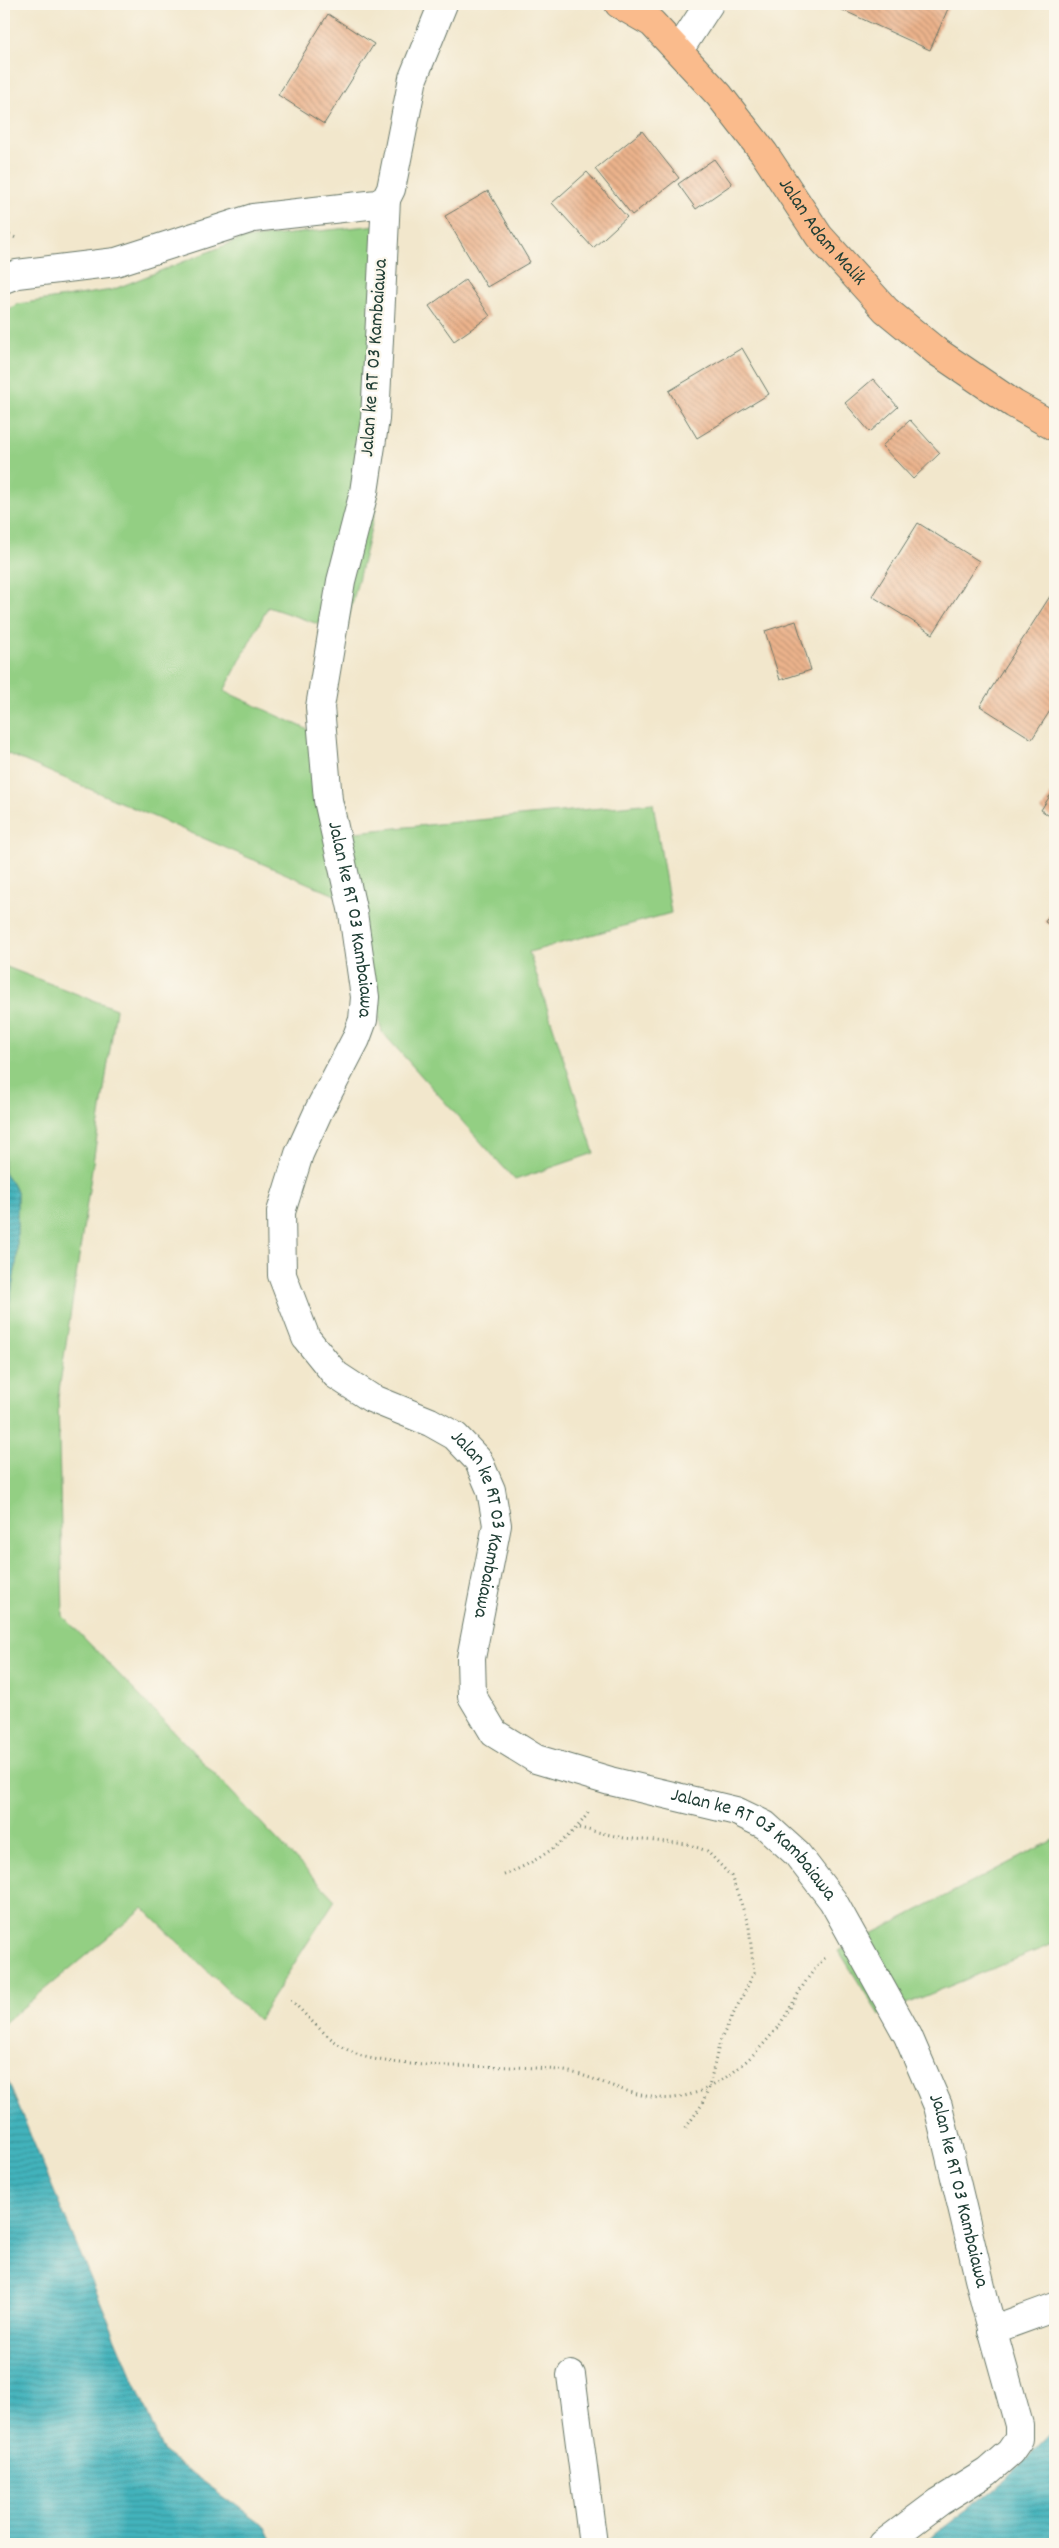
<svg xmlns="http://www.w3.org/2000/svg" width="1059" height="2548" viewBox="0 0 1059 2548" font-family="Dekko,sans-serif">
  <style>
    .green { fill: #93cf83; stroke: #59865c }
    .water { fill: url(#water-rules); stroke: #317878 }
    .building { fill: url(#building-back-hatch) }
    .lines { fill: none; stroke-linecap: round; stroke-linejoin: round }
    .minor-casing { stroke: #697869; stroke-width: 30 }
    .tertiary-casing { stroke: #697869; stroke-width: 30 }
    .trunk-casing { stroke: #697869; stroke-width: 30 }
    .path { stroke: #697869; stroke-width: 3; stroke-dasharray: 1 4; stroke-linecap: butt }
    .minor { stroke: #fff; stroke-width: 28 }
    .tertiary { stroke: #fff; stroke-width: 28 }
    .trunk { stroke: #fabb8c; stroke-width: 28 }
    .labels { text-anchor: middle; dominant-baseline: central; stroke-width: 4.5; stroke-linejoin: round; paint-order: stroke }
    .street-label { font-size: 20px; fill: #1f3d34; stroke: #fbf7ec }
  </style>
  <defs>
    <pattern id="water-rules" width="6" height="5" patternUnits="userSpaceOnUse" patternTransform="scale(1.25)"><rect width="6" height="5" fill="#43b3bc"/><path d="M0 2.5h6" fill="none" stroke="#37939a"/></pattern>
    <pattern id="building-back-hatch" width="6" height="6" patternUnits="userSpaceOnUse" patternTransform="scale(1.25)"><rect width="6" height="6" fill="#ecb38c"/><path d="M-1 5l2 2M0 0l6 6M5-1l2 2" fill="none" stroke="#bf9373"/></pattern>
  </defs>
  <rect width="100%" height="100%" fill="#fbf7ec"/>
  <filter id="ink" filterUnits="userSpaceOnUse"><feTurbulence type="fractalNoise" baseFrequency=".02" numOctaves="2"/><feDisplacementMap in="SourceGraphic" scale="10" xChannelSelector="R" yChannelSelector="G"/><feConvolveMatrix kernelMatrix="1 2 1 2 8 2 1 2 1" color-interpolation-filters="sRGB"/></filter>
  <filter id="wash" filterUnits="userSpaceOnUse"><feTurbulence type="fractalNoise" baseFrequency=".0096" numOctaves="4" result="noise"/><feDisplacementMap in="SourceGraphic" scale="20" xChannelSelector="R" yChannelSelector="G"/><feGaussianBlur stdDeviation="1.12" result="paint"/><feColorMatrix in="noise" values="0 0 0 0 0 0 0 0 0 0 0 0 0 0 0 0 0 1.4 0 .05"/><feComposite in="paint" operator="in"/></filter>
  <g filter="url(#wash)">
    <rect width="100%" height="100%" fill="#f2e7cc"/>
    <path class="green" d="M 397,223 L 376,508 L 345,633 L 268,607 L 224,691 L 324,737 L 345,833 L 653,803 L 671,913 L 529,952 L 594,1153 L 515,1180 L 382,1032 L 358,905 L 4,752 L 4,312 L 18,304 L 112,290 L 241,239 Z
      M 4,966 L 116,1009 L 58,1397 L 63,1616 L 335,1900 L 258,2020 L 143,1908 L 4,2023 L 4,1337 L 17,1258 L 17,1191 L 4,1172 Z
      M 1055,1839 L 1055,1943 L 879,2015 L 839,1951 Z"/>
    <path class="water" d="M 4,1172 L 17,1191 L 17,1258 L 4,1337 Z
      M 4,2072 L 164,2453 L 266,2527 L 274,2544 L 4,2544 Z
      M 1055,2429 L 1055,2544 L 921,2544 L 1004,2481 Z"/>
    <g id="blocks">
      <path class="building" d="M 837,4 L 950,4 L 930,50 L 836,7 Z
        M 328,14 L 374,44 L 324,124 L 278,95 Z
        M 642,131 L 679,178 L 632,215 L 595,169 Z
        M 714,159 L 732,184 L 696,209 L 678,184 Z
        M 587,172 L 627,217 L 593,248 L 552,203 Z
        M 488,191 L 530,262 L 487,287 L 445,216 Z
        M 465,280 L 490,316 L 454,341 L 429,306 Z
        M 742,348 L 769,394 L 697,438 L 669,391 Z
        M 873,379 L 898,407 L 870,432 L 845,403 Z
        M 910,420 L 940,453 L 913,479 L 882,446 Z
        M 918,523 L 979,561 L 933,634 L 872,596 Z
        M 1054,590 L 1055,703 L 1032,739 L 980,706 Z
        M 796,621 L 811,670 L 780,680 L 765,631 Z
        M 1055,788 L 1055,820 L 1041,810 Z
        M 1055,905 L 1055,928 L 1045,922 Z"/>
    </g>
  </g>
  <g filter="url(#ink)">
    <use href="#blocks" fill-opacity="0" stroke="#697869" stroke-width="1"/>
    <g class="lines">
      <defs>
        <g id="minor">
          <path id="s1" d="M 386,199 L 375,419 L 364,492 L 341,581 L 320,707 L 328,800 L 353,913 L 365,997 L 363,1020 L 356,1039 L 319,1110 L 299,1154 L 281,1212 L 282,1275 L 306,1338 L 336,1375 L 371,1398 L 430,1422 L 455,1436 L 478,1460 L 491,1490 L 497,1525 L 471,1658 L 472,1696 L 494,1733 L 536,1759 L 610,1781 L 736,1811 L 765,1825 L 797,1854 L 833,1901 L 908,2036 L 938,2106 L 985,2303 L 1019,2425 L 1019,2439 L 1010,2452 L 987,2472 L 939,2502 L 883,2544"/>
          <path d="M 4,279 L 17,274 L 116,262 L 253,218 L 377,204 L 386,199 L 391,189 L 413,78 L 443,4"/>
          <path d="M 992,2330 L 1055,2307"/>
          <path d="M 571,2375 L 593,2544"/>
        </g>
        <path id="tertiary" d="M 679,50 L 709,4"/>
        <g id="trunk">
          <path id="s2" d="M 619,4 L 652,23 L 719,95 L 764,153 L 819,236 L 886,310 L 936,351 L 1014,404 L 1055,427"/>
        </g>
      </defs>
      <use href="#minor" class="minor-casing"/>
      <use href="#tertiary" class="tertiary-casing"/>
      <use href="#trunk" class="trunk-casing"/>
      <path class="path" d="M 5,233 L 18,239
        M 579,1828 L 624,1838 L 687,1844 L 707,1851 L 731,1876 L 741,1903 L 749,1927 L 754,1973 L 720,2041 L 709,2087 L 701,2106 L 685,2129
        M 504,1875 C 537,1862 571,1840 590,1810
        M 291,2000 C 313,2022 337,2051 369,2058 C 429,2071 497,2063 558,2070 C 592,2074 623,2095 660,2098 C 676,2100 694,2094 708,2088 C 736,2075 771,2040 787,2013 C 799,1993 808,1974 825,1958"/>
      <use href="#minor" class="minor"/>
      <use href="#tertiary" class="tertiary"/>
      <use href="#trunk" class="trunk"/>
    </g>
  </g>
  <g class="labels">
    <g class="street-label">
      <text stroke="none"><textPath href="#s2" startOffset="308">Jalan Adam Malik</textPath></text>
      <text transform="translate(375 358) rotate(-86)">Jalan ke RT 03 Kambaiawa</text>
      <text stroke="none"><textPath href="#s1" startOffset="729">Jalan ke RT 03 Kambaiawa</textPath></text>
      <text stroke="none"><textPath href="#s1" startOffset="1449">Jalan ke RT 03 Kambaiawa</textPath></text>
      <text stroke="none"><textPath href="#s1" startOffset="1959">Jalan ke RT 03 Kambaiawa</textPath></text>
      <text stroke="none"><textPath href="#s1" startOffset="2379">Jalan ke RT 03 Kambaiawa</textPath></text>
    </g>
  </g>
  <rect width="1059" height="2548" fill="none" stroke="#fbf7ec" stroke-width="20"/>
</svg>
